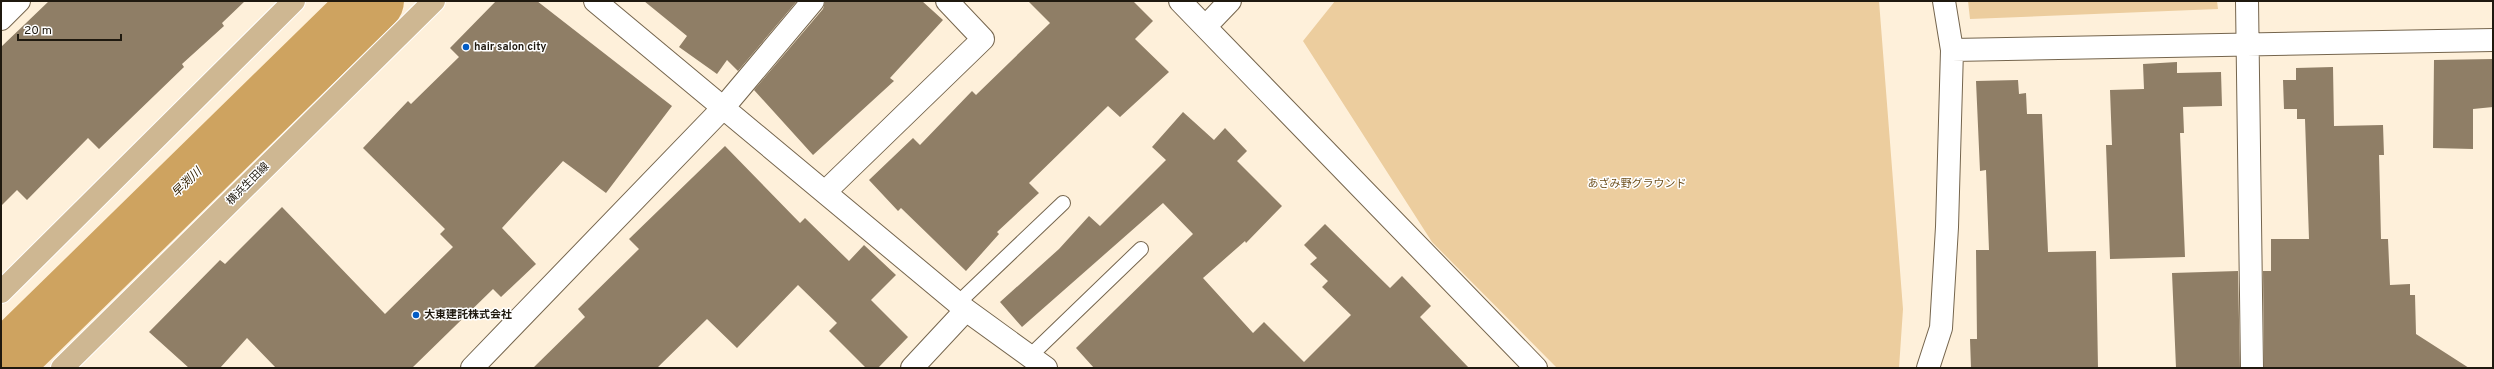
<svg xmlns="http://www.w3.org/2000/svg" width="2494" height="369" viewBox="0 0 2494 369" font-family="Overpass,'Noto Sans JP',sans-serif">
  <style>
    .green { fill: #eccd9e }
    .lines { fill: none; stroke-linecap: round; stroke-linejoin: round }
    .river { stroke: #cea360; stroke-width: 62 }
    .building { fill: #8f7e66 }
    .service-casing { stroke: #75654d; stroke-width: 16 }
    .minor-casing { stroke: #75654d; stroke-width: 24 }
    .primary-casing { stroke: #fff; stroke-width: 24 }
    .service { stroke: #fff; stroke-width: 14 }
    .minor { stroke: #fff; stroke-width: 22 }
    .primary { stroke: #ceb792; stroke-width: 22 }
    .poi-dot { fill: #025cc5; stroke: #fff; stroke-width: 1.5 }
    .labels { text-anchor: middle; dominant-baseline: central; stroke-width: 3; stroke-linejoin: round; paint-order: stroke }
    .poi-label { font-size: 11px; font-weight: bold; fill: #1f190f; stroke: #fff; text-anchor: start }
    .street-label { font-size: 11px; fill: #1f190f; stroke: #fff }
    .park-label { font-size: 11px; fill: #6d4f1c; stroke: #fff }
    .water-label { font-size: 12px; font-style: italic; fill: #382607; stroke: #fff }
  </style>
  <rect width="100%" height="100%" fill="#fef0da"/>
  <path class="green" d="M 1335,1 L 1879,1 L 1903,309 L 1899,368 L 1557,368 L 1432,242 L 1303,41 Z
    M 1968,1 L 2217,1 L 2218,9 L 1970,19 Z"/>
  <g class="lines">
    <path class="river" d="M 1,365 L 373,1"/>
  </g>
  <path class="building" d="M 49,1 L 245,1 L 222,23 L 224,26 L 182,64 L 184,67 L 99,149 L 88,138 L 27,200 L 17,190 L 1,206 L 1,47 Z
    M 496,1 L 537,1 L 672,106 L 606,193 L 563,161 L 502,228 L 536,264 L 501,297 L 493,289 L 412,368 L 276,368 L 247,338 L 220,368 L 189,368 L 149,332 L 220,260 L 225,264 L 282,207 L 385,314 L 453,247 L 440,234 L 445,229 L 363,148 L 408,101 L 411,104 L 459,57 L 450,48 Z
    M 644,1 L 797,1 L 738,71 L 727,60 L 717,74 L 679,47 L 687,36 Z
    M 825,1 L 922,1 L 943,20 L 890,78 L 894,81 L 813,155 L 754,90 L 823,9 Z
    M 1028,1 L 1133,1 L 1153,21 L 1135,39 L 1169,72 L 1120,117 L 1108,106 L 1029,183 L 1039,193 L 997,232 L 999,234 L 966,271 L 901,208 L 898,211 L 869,180 L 913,138 L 920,145 L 972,91 L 976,95 L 1050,23 Z
    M 2493,59 L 2493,107 L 2473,109 L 2473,149 L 2433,148 L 2434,60 Z
    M 2177,62 L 2177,73 L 2221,72 L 2222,106 L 2183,107 L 2184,133 L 2180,133 L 2185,257 L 2110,259 L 2106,145 L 2112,145 L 2110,90 L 2144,89 L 2143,64 Z
    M 2333,67 L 2334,126 L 2383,125 L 2384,155 L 2379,155 L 2381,239 L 2388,239 L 2390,285 L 2410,284 L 2410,295 L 2415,295 L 2416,334 L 2469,368 L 2264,368 L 2263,271 L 2271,271 L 2271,239 L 2309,239 L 2305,119 L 2297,119 L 2297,109 L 2284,109 L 2283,80 L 2296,80 L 2296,68 Z
    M 2018,80 L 2019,94 L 2026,93 L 2027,114 L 2042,114 L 2048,252 L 2096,251 L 2098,368 L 1971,368 L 1970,339 L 1977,339 L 1976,250 L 1989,250 L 1986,170 L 1980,171 L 1976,81 Z
    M 1183,112 L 1214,140 L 1225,128 L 1247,151 L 1237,161 L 1282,206 L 1246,243 L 1245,241 L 1203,278 L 1253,333 L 1264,322 L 1304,362 L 1351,315 L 1322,287 L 1328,281 L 1310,264 L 1317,258 L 1304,245 L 1325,224 L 1390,288 L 1402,276 L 1431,306 L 1420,317 L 1469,368 L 1094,368 L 1076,348 L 1193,234 L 1163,203 L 1022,327 L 1000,302 L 1059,249 L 1089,216 L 1100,226 L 1166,160 L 1152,147 Z
    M 725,146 L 800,223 L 805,218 L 849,261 L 864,245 L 896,275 L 871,300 L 908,337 L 878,368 L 866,368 L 829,331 L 837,323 L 798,285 L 737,348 L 707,319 L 657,368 L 533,368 L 585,317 L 578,309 L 639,249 L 629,239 Z
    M 2238,271 L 2240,368 L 2176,368 L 2172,273 Z"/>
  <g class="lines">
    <defs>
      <path id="service" d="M 958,303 L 1063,203
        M 1030,356 L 1141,249"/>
      <path id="minor" d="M 595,1 L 966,310 L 1046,368
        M 1180,1 L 1536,368
        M 2247,1 L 2252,368
        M 1,19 L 19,1
        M 1206,26 L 1230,1
        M 1952,50 L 2493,40
        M 825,192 L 983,39 L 947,1
        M 472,368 L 723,108 L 813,1
        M 912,368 L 966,310
        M 1928,368 L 1941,328 L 1947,227 L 1952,50 L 1944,1"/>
      <path id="primary" d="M 1,292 L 294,1
        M 62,368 L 434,1"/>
    </defs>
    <use href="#service" class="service-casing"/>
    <use href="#minor" class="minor-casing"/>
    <use href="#primary" class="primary-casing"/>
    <use href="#service" class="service"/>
    <use href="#minor" class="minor"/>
    <use href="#primary" class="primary"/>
  </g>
  <g class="poi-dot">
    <circle cx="466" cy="47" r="4"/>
    <circle cx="416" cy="315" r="4"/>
  </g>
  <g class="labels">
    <g class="poi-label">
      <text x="474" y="47">hair salon city</text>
      <text x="424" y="315">大東建託株式会社</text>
    </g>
    <g class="street-label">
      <text transform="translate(248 184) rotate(-45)">横浜生田線</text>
    </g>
    <g class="park-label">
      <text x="1637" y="184">あざみ野グラウンド</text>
    </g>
    <g class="water-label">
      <text transform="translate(187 183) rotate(-44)">早渕川</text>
    </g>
  </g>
  <rect width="2494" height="369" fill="none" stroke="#1f190f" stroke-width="4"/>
  <path d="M18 34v6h103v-6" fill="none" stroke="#1f190f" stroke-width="2"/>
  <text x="24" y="34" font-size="12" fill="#1f190f" stroke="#ffffff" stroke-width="3" paint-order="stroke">20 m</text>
</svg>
